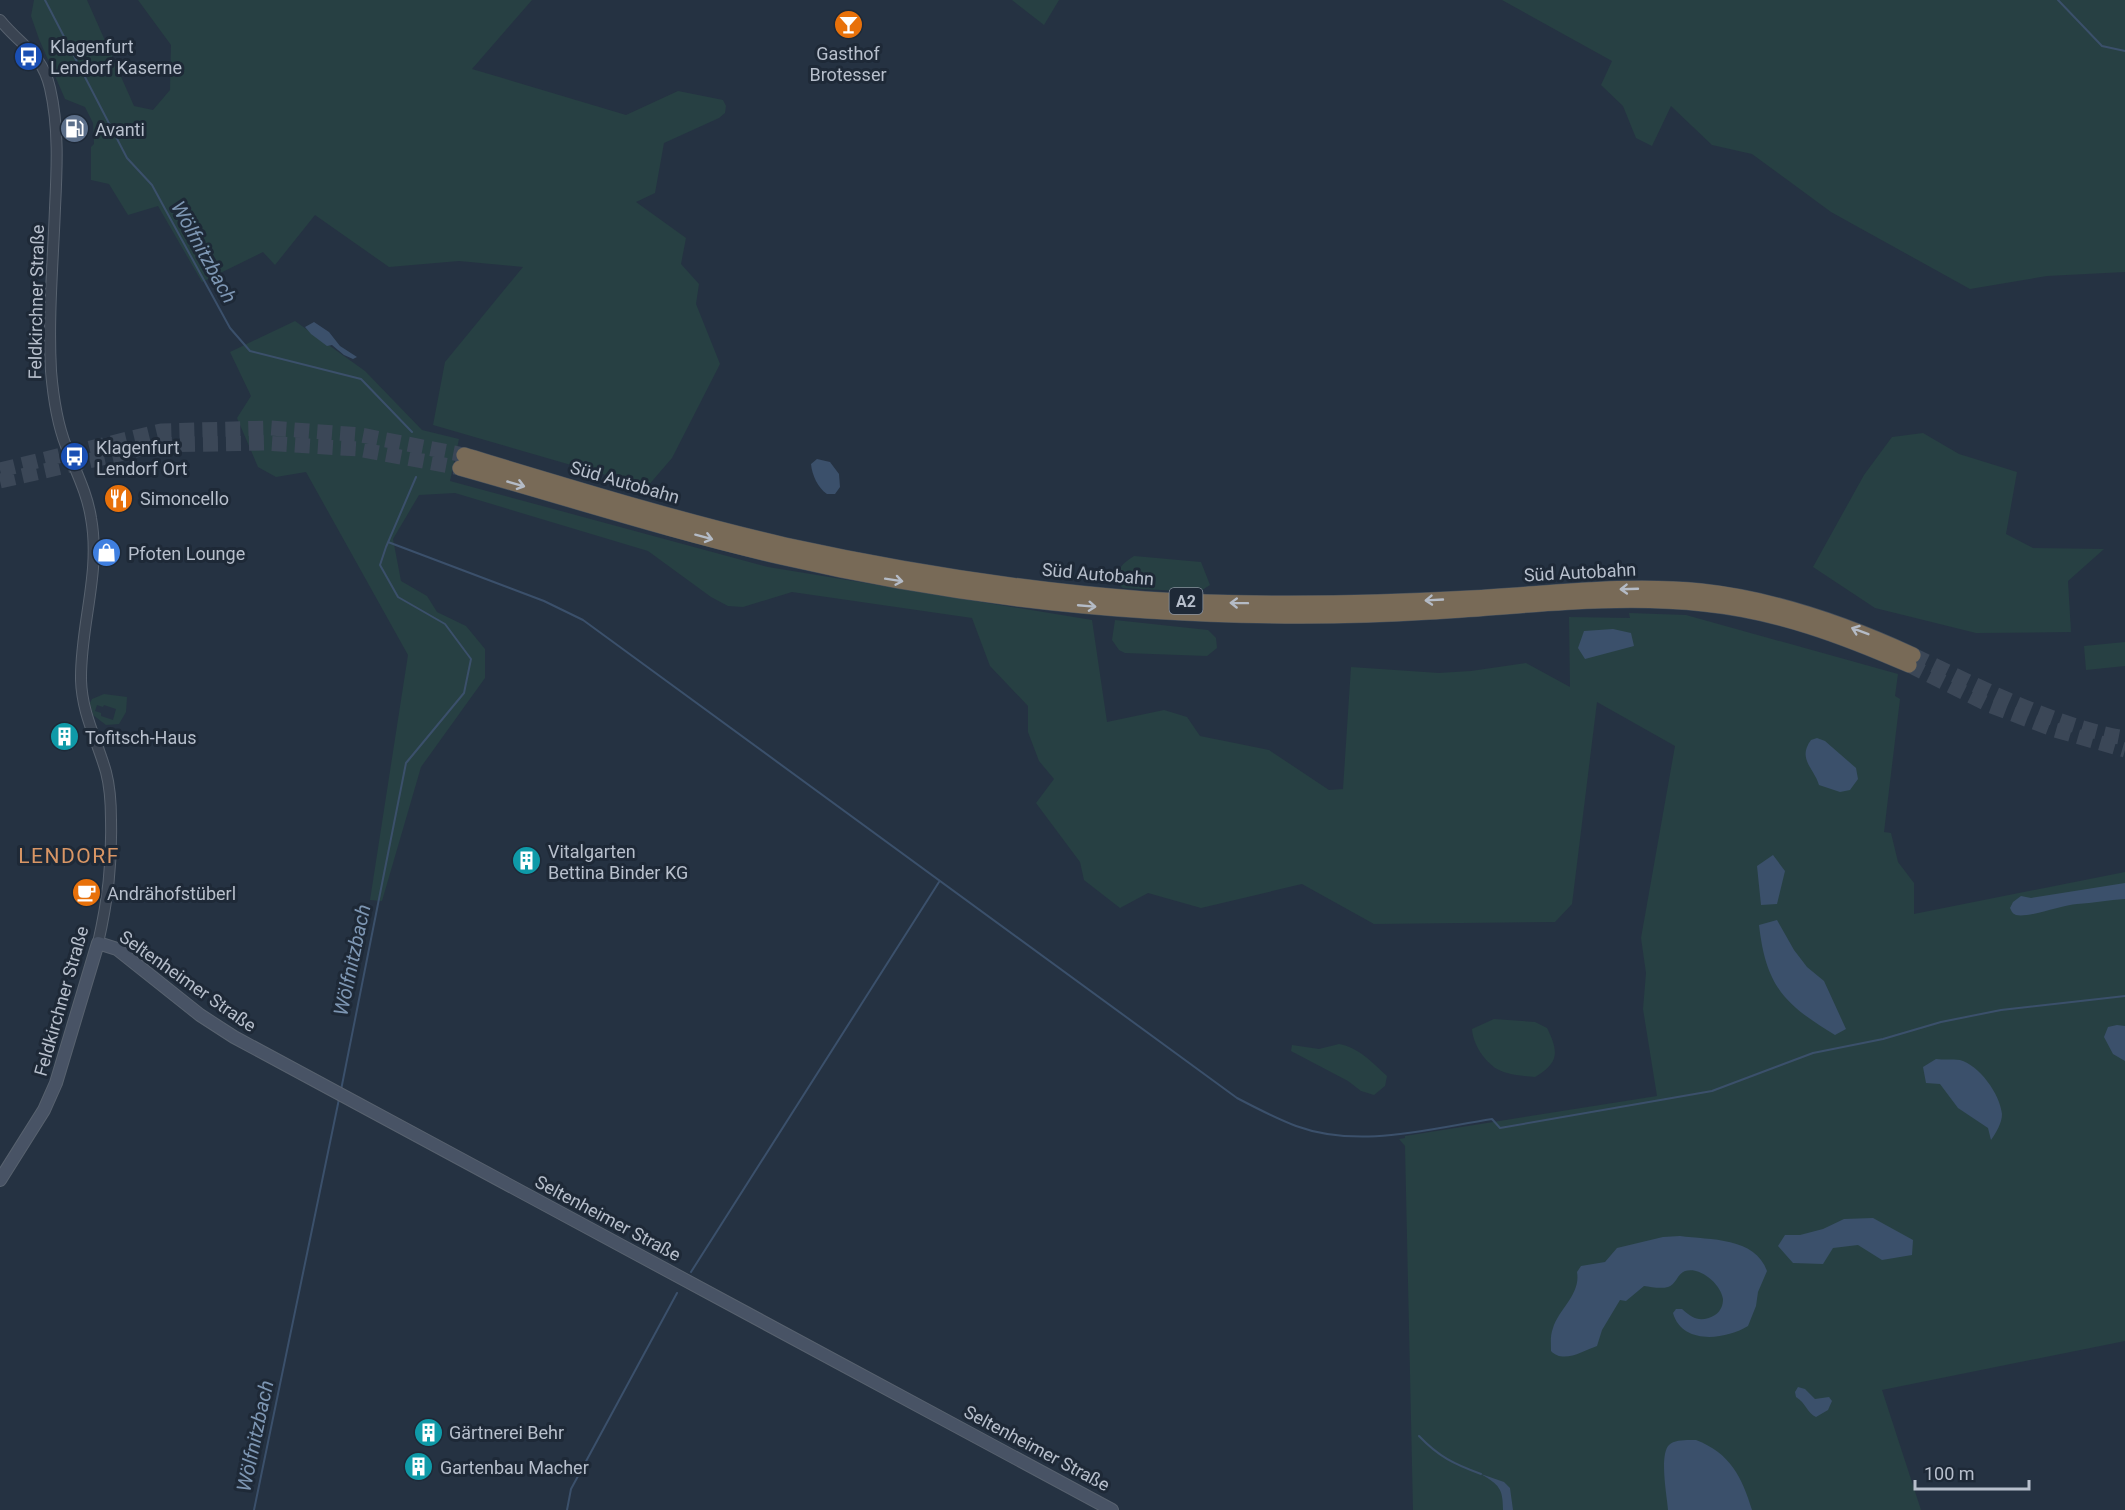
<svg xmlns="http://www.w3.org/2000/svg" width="2125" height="1510" viewBox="0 0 2125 1510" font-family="Roboto,sans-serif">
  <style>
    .green { fill: #274043; fill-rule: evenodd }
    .water { fill: #3b506b }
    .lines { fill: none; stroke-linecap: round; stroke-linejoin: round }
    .stream { stroke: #3b506b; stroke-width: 2 }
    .motorway-tunnel { stroke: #3b4757; stroke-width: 15; stroke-dasharray: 15 8; stroke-linecap: butt }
    .tertiary-casing { stroke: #58626f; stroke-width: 12 }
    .secondary-casing { stroke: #58626f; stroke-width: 14 }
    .motorway-casing { stroke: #444f5c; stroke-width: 16 }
    .tertiary { stroke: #3a4452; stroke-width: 10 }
    .secondary { stroke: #485365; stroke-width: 12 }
    .motorway { stroke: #786a57; stroke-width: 15 }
    .oneway { stroke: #b4bbc6 }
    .labels { text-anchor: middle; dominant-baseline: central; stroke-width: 6; stroke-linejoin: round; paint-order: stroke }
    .shield { fill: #1e2937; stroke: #89929f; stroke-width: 1.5 }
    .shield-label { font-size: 16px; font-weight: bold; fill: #b7bfcc }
    .poi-label { font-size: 18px; fill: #b7bfcc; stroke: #1e2937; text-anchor: start }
    .street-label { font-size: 18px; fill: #b7bfcc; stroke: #1e2937 }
    .water-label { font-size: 20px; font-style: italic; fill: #7d96b3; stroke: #1e2937 }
    .quarter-label { font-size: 21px; letter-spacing: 1.5px; fill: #d99665; stroke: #1e2937 }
  </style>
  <rect width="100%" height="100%" fill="#253242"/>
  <path class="green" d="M 34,0 L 87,0 L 134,106 L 153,110 L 170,90 L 171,45 L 138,0 L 532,0 L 472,69 L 626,115 L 678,91 L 723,100 L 726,106 L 725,113 L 719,118 L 664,143 L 655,193 L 636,202 L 686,238 L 681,264 L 699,284 L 696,304 L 720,364 L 672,458 L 647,487 L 433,425 L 445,362 L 523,267 L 459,261 L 389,267 L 315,215 L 275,265 L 263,252 L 202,282 L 158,206 L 128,215 L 109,184 L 91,180 L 91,147 L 94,144 L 93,123 L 85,107 L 65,99 L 39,39 L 31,16 Z
    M 1012,0 L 1059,0 L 1044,25 Z
    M 1502,0 L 2125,0 L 2125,272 L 2047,276 L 1970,289 L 1831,212 L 1752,154 L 1712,145 L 1671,106 L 1652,146 L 1636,138 L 1623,106 L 1601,85 L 1612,61 Z
    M 295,321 L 365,371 L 422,430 L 459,439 L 450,481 L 768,567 L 1092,620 L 1107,722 L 1164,710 L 1187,717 L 1200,736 L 1269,750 L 1329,790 L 1343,789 L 1351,667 L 1439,673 L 1471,671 L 1526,663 L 1570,687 L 1569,617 L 1630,618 L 1629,613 L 1686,615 L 1898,674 L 1895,696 L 1900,699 L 1884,832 L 1891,833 L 1898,862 L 1914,883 L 1914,914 L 2125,872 L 2125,1341 L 1882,1390 L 1921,1510 L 1413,1510 L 1405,1146 L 1399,1139 L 1405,1138 L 1405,1136 L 1657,1096 L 1643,1009 L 1646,973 L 1641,938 L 1675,746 L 1597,702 L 1572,904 L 1555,922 L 1374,924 L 1302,884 L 1201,908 L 1148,893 L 1120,908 L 1084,880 L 1080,862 L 1036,803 L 1054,779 L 1039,761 L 1028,732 L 1028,706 L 990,666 L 972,618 L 792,592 L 743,607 L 728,606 L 711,597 L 648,551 L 455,493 L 419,495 L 393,539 L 401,581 L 427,596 L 437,612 L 466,626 L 485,649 L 485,678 L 421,767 L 382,901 L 370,900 L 408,655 L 306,472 L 276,477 L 258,467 L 237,418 L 251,396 L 230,352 Z
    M 1923,433 L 1959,454 L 2017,472 L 2006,534 L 2033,548 L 2104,549 L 2068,581 L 2071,632 L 1976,633 L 1875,608 L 1813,567 L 1864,475 L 1892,437 Z
    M 1134,556 L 1201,562 L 1210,585 L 1199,592 L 1123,588 L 1117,583 C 1117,568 1122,564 1134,556 Z
    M 1115,620 L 1208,630 L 1216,638 L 1217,648 L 1207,656 L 1125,653 L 1119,650 L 1112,640 Z
    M 2125,642 L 2125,666 L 2086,670 L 2084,646 Z
    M 104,694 L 127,697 L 126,712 L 119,724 L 106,725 L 93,715 L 90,703 L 92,699 ZM 97,705 L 103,707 L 104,705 L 116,709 L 113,720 L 101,716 L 101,713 L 95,711 Z
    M 1494,1019 L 1535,1022 L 1547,1028 C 1559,1052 1559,1063 1535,1077 C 1523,1076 1508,1075 1497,1069 C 1484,1061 1473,1044 1472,1029 Z
    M 1339,1044 C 1358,1047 1373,1063 1387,1076 L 1385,1086 L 1374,1095 L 1361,1091 L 1348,1081 L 1291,1051 L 1292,1045 L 1319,1049 Z"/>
  <path class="water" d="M 314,322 L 329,332 L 340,346 L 357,357 L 353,359 L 344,355 L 332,345 L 327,346 L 311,334 L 305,327 Z
    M 817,459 L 830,462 L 839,474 L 840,487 L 835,494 L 827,494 C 818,488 812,475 811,464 Z
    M 1613,629 L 1631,633 L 1634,646 L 1585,659 L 1578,648 L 1584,631 Z
    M 1817,738 L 1825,741 L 1856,768 L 1858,779 L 1850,790 L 1840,792 L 1819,785 C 1814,768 1797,759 1811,740 Z
    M 1773,855 L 1785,871 L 1777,904 L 1761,905 L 1757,866 Z
    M 2125,883 L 2125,899 C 2109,900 2093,903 2077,904 C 2062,905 2029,918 2016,915 C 2012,913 2012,912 2010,908 L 2013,902 L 2021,896 L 2031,898 Z
    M 1777,920 L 1794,950 L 1807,967 L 1824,981 L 1846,1029 L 1835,1035 C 1784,1004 1766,986 1759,925 Z
    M 2117,1025 L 2125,1026 L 2125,1061 L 2113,1054 L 2104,1037 L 2108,1027 Z
    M 1936,1059 C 1943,1060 1952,1059 1960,1060 C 1979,1065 2000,1094 2002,1114 C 2002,1123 1996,1133 1991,1140 L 1988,1128 L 1958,1108 L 1940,1084 L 1926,1083 L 1923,1067 Z
    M 1873,1218 L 1913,1240 L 1912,1255 L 1882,1260 L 1858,1245 L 1833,1248 L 1823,1264 L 1793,1263 L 1778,1246 L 1785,1235 L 1800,1235 L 1823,1229 L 1844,1219 Z
    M 1680,1236 C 1710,1240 1755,1237 1767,1271 L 1758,1292 L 1756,1306 L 1748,1326 C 1725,1340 1682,1345 1673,1313 L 1676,1309 L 1682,1309 C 1693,1319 1701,1323 1715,1315 C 1721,1311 1723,1305 1723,1299 C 1721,1284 1700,1266 1685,1271 C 1677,1274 1676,1285 1668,1287 C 1661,1289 1651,1287 1644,1286 L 1626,1301 L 1620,1300 L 1602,1330 L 1597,1346 C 1583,1351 1563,1364 1551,1351 C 1551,1343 1550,1336 1553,1328 C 1559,1309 1581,1294 1577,1272 L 1581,1266 L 1605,1262 L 1617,1248 L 1663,1237 Z
    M 1798,1387 L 1805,1389 L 1815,1399 L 1829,1397 L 1832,1401 L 1828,1410 L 1816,1417 C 1807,1413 1806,1403 1796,1397 L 1795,1392 Z
    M 1696,1440 C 1730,1453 1742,1477 1752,1510 L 1668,1510 C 1667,1496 1659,1455 1669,1445 C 1675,1439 1689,1440 1696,1440 Z
    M 1481,1474 L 1504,1482 L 1510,1488 L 1513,1510 L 1503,1510 C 1503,1488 1499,1485 1481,1474 Z"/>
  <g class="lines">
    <path class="stream" d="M 45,0 L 127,158 L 152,185 L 230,328 L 250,351 L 361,379 L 412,432
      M 2058,0 L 2102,46 L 2125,51
      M 388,542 L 544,601 L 583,620 L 1237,1098 C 1256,1108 1275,1118 1296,1126 C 1359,1149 1428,1129 1492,1119 L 1500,1128 L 1712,1091 L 1813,1053 L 1883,1039 L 1941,1022 L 2001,1010 L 2125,996
      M 341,1090 L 406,763 L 464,693 L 471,659 L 445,624 L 398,597 L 380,565 L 386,547 L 416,477
      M 691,1272 L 939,882
      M 1419,1436 C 1439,1457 1454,1464 1481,1474
      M 254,1510 L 339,1099
      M 567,1510 L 571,1489 L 677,1293"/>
    <path class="motorway-tunnel" d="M 0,470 L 161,431 L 270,428 L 361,435 L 464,455
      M 0,481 L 159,445 L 264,443 L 358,449 L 460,468
      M 1913,655 C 1978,686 2054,726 2125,738
      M 1909,665 L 1989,705 L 2055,730 L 2125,750"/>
    <defs>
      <path id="tertiary" d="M 0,20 C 21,46 42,53 50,88 C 59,127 57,168 55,208 C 53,262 48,317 51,371 C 53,395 57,423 66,446 C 75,470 87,492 91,518 C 101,573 80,626 81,680 C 82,714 97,740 106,772 C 110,787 111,804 111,820 C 112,864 108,899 98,943"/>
      <path id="secondary" d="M 0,1180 L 44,1110 L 56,1083 L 98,943 L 117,949 L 200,1015 L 234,1037 L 1112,1510"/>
      <path id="motorway" d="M 464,455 C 570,487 677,520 785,545 C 904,571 1024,590 1145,599 C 1254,606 1363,604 1471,598 C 1548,594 1625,583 1701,591 C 1776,599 1846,624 1913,655
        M 460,468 C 567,498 673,532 781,557 C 902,585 1025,603 1148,611 C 1242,617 1336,618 1430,612 C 1520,607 1613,594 1704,604 C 1776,611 1843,636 1909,665"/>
    </defs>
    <use href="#tertiary" class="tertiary-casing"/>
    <use href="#secondary" class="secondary-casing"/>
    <use href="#motorway" class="motorway-casing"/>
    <use href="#tertiary" class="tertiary"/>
    <use href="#secondary" class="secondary"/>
    <use href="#motorway" class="motorway"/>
  </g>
  <defs><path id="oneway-shaft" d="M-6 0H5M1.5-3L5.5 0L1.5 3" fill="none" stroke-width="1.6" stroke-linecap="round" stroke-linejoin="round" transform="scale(1.5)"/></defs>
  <g class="oneway">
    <use href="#oneway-shaft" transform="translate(516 484) rotate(16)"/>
    <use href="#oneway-shaft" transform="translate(704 537) rotate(15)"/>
    <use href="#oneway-shaft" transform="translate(894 580) rotate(9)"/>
    <use href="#oneway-shaft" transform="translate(1629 589) rotate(178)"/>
    <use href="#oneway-shaft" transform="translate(1434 600) rotate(177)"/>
    <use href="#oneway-shaft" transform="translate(1239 603) rotate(-179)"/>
    <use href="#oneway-shaft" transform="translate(1087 606) rotate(5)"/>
    <use href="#oneway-shaft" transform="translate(1860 631) rotate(-159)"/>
  </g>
  <defs>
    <symbol id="bar-disc" viewBox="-11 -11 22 22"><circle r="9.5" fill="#e8710a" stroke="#1e2937"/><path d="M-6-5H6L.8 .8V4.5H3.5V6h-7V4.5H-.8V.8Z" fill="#fff"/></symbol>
    <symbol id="bus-disc" viewBox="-11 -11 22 22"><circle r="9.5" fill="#1a4fb4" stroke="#1e2937"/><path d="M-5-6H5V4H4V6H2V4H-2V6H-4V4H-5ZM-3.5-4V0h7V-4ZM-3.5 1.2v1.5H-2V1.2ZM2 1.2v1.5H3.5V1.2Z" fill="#fff"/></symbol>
    <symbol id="fuel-disc" viewBox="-11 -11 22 22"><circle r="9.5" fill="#5c6f8a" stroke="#1e2937"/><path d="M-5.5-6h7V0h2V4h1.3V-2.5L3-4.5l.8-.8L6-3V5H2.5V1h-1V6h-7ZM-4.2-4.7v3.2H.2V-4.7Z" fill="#fff"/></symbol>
    <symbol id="restaurant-disc" viewBox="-11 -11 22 22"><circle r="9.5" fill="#e8710a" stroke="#1e2937"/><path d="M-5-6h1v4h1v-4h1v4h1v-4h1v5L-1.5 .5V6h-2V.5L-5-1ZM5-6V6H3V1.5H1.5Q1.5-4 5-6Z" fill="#fff"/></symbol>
    <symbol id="shop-disc" viewBox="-11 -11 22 22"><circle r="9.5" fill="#3f7fe0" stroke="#1e2937"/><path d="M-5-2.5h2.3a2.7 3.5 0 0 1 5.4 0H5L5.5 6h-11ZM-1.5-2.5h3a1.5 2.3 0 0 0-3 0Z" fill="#fff"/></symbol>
    <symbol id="building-disc" viewBox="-11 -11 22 22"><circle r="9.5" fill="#0f9aa8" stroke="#1e2937"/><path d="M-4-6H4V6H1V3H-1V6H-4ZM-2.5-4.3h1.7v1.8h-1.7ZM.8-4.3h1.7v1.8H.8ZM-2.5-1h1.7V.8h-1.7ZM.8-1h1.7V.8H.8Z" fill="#fff"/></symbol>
    <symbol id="cafe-disc" viewBox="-11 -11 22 22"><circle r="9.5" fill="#e8710a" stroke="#1e2937"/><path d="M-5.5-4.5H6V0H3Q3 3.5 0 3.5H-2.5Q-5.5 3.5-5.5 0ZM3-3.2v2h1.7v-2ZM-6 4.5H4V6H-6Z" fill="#fff"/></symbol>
  </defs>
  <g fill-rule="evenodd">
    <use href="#bar-disc" x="832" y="8" width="33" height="33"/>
    <use href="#bus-disc" x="12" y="40" width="33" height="33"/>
    <use href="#fuel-disc" x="58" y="112" width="33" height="33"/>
    <use href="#bus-disc" x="58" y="440" width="33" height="33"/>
    <use href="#restaurant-disc" x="102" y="482" width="33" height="33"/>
    <use href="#shop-disc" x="90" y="536" width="33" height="33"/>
    <use href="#building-disc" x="48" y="720" width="33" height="33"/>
    <use href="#building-disc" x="510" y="844" width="33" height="33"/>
    <use href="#cafe-disc" x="70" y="876" width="33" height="33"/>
    <use href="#building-disc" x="412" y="1416" width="33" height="33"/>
    <use href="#building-disc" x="402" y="1450" width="33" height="33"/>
  </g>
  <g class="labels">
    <rect class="shield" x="1169.5" y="588" width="33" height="26" rx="4.5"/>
    <g class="shield-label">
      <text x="1186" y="601">A2</text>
    </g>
    <g class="poi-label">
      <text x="50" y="46">Klagenfurt<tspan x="50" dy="21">Lendorf Kaserne</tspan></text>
      <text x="848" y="53" text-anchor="middle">Gasthof<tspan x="848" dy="21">Brotesser</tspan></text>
      <text x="95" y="129">Avanti</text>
      <text x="96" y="447">Klagenfurt<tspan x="96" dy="21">Lendorf Ort</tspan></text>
      <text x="140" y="498">Simoncello</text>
      <text x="128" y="553">Pfoten Lounge</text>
      <text x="85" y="737">Tofitsch-Haus</text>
      <text x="548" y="851">Vitalgarten<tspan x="548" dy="21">Bettina Binder KG</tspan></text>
      <text x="107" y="893">Andrähofstüberl</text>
      <text x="449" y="1432">Gärtnerei Behr</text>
      <text x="440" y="1467">Gartenbau Macher</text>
    </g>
    <g class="street-label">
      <text transform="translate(36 302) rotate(-89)">Feldkirchner Straße</text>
      <text transform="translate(625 482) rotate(16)">Süd Autobahn</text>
      <text transform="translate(1580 572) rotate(-3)">Süd Autobahn</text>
      <text transform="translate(1098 574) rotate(5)">Süd Autobahn</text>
      <text transform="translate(188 981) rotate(35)">Seltenheimer Straße</text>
      <text transform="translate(61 1001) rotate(-74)">Feldkirchner Straße</text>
      <text transform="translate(608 1218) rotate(28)">Seltenheimer Straße</text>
      <text transform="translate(1037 1448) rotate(28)">Seltenheimer Straße</text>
    </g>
    <g class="water-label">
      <text transform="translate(204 252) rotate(61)">Wölfnitzbach</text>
      <text transform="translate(352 960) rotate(-78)">Wölfnitzbach</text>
      <text transform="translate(255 1436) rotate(-78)">Wölfnitzbach</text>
    </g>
    <g class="quarter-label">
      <text x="69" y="856">LENDORF</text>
    </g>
  </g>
  <path d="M1915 1480v9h114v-9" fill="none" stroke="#b7bfcc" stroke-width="3"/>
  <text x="1924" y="1480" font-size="18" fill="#b7bfcc" stroke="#1e2937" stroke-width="4.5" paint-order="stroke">100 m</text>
</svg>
